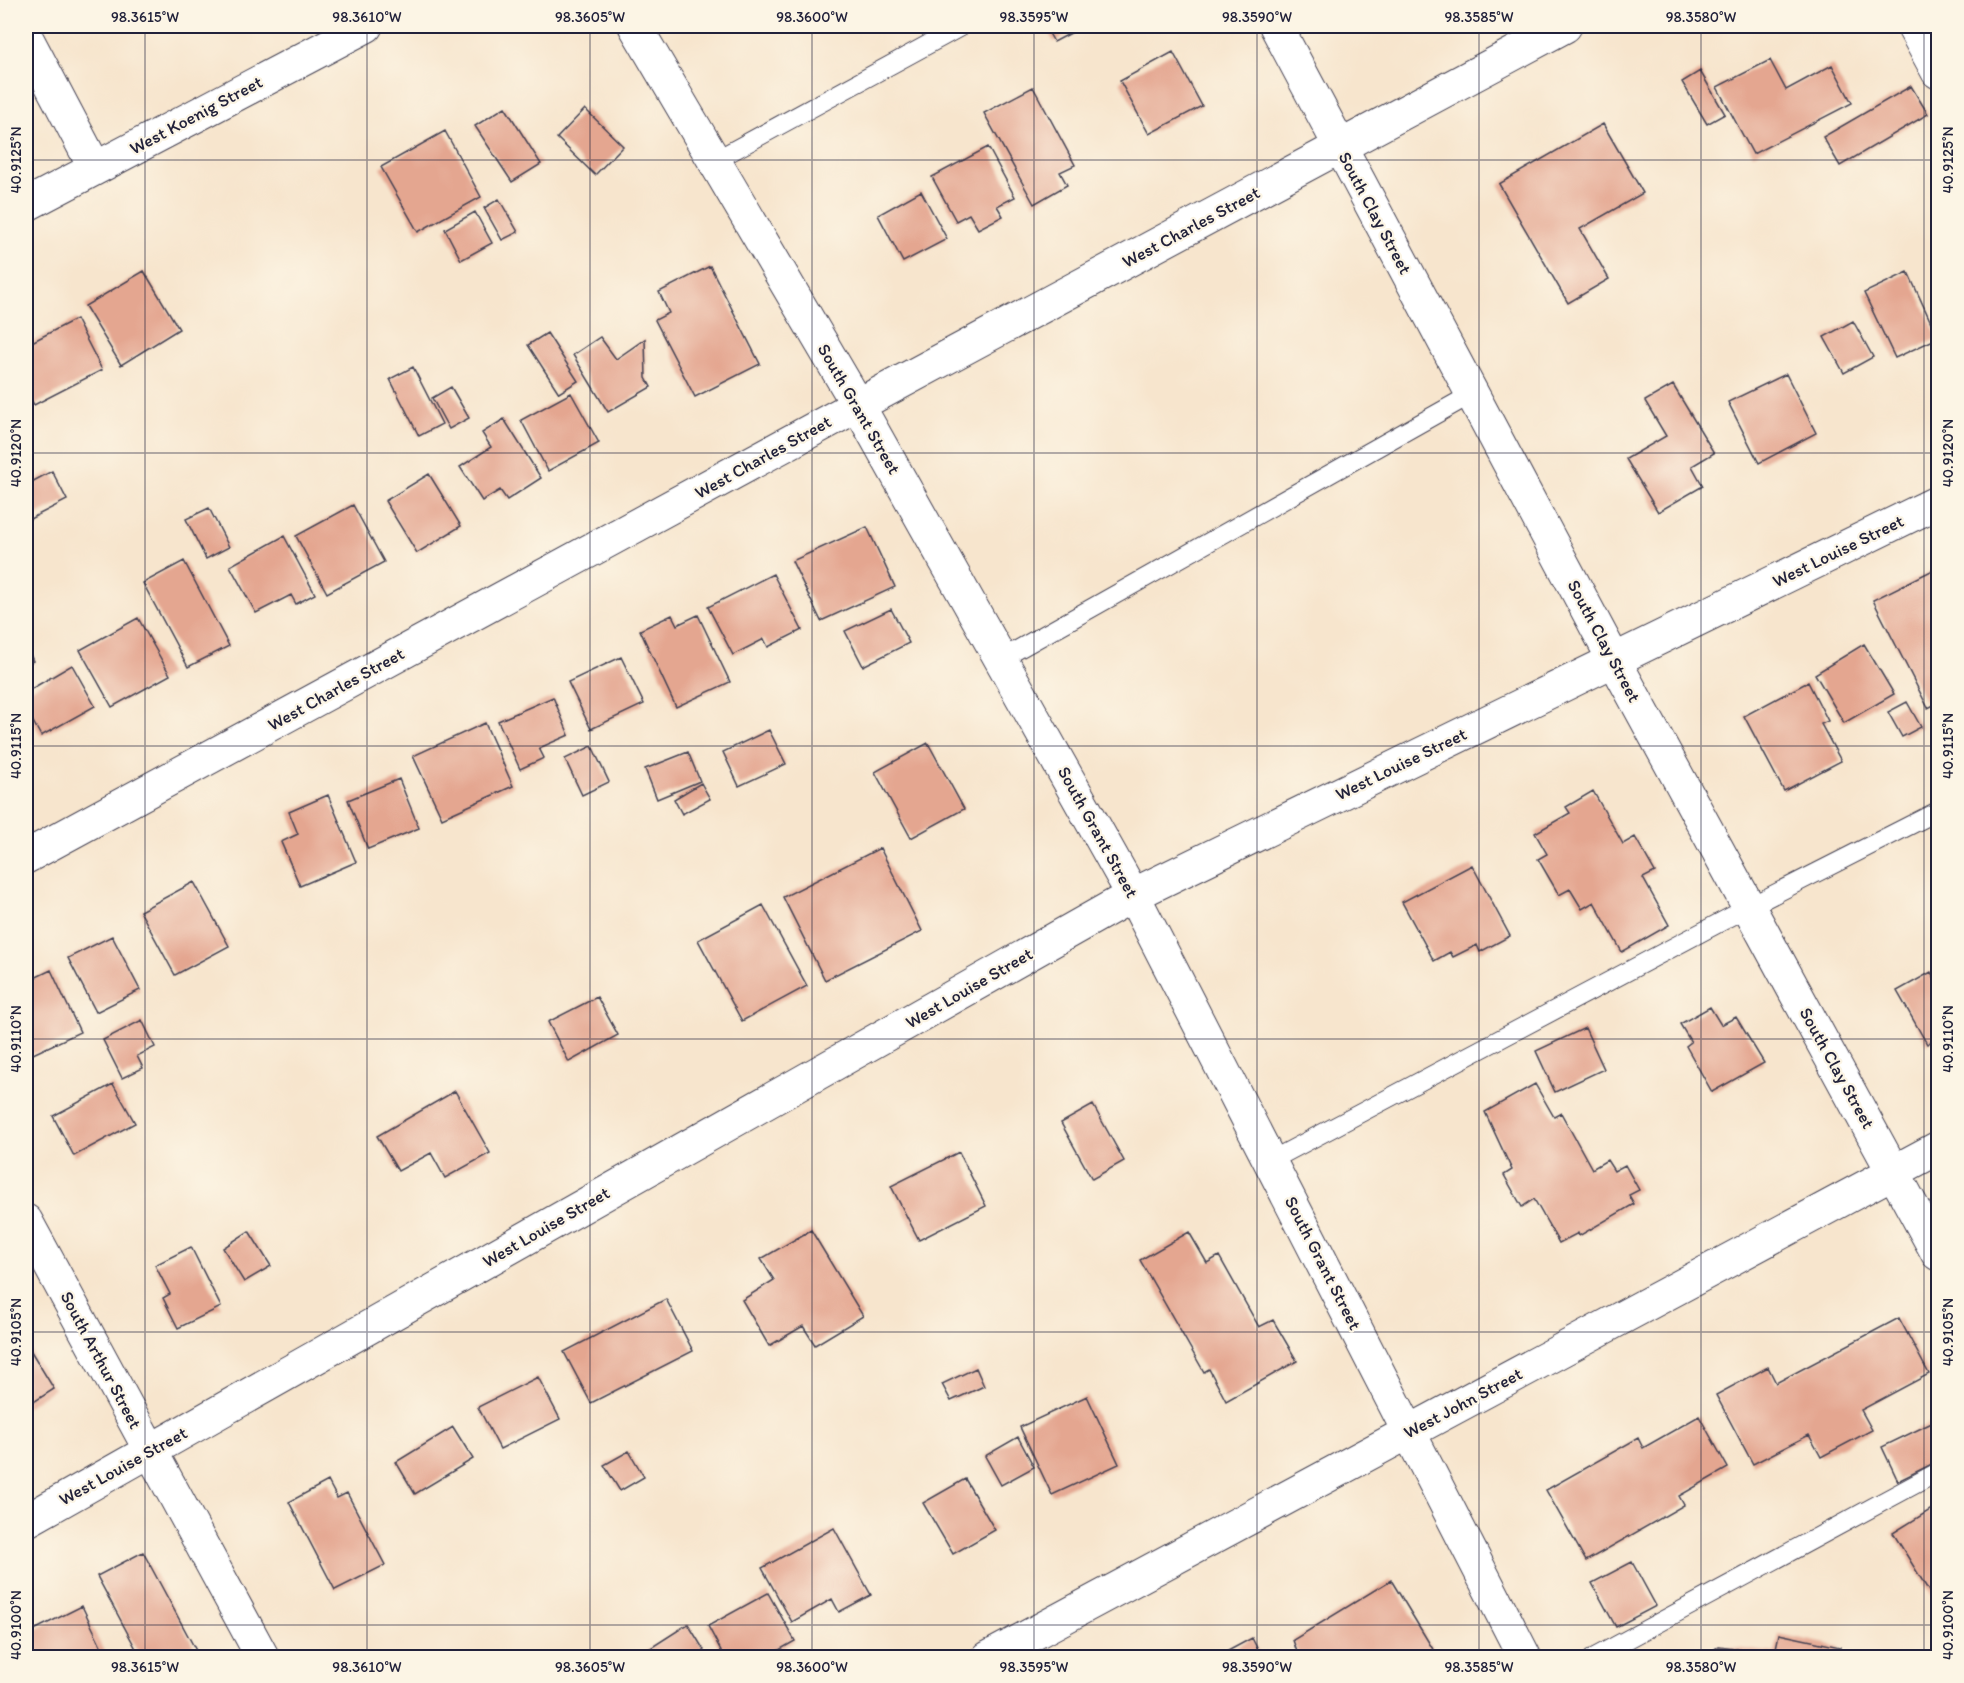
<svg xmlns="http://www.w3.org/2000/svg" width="1964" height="1683" viewBox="0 0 1964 1683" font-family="Itim,sans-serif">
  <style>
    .building { fill: #e4a690 }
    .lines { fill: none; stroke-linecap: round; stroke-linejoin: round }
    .service-casing { stroke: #423f51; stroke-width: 20 }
    .minor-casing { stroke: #423f51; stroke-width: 35 }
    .tertiary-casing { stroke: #423f51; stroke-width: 35 }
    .service { stroke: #fff; stroke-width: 18 }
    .minor { stroke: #fff; stroke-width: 33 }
    .tertiary { stroke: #fff; stroke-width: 33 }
    .ticks { fill: none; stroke: #22223b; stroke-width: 1.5; stroke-opacity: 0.45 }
    .labels { text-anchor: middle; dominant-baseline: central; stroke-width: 4.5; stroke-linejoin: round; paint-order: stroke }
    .street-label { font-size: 18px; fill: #22223b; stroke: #fcf5e5 }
    .neatline { fill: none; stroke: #22223b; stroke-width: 2 }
    .ticks-label { font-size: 15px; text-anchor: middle; fill: #22223b }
  </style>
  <rect width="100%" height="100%" fill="#fcf5e5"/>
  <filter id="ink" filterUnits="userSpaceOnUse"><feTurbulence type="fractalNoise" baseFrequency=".0167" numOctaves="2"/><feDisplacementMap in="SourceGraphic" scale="12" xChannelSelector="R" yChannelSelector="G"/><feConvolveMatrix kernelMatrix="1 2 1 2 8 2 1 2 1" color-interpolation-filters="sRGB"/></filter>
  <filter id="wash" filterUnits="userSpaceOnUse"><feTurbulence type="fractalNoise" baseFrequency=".008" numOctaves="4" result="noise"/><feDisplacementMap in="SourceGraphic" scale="24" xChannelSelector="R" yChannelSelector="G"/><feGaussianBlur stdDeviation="1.35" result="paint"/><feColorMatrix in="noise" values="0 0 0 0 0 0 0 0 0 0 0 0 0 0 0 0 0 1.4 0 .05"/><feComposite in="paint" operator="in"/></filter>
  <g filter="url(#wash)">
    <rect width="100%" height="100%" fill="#f7e5cd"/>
    <g id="blocks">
      <path class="building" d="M 1045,26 L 1084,26 L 1054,42 Z
        M 1173,52 L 1202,106 L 1149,134 L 1120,81 Z
        M 1770,60 L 1786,90 L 1832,65 L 1852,103 L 1753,154 L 1717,87 Z
        M 1700,71 L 1725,114 L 1707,124 L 1682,82 Z
        M 1911,86 L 1928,114 L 1840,166 L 1823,137 Z
        M 1033,87 L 1075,165 L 1060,172 L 1067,185 L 1034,204 L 984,113 Z
        M 505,107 L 541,164 L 512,182 L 475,126 Z
        M 585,109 L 623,146 L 595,175 L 557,138 Z
        M 1603,124 L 1643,193 L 1580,229 L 1609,279 L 1568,303 L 1499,184 Z
        M 445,131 L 481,197 L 418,232 L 381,167 Z
        M 988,147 L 1015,197 L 997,206 L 1003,216 L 978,229 L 969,214 L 956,221 L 932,177 Z
        M 921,191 L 947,239 L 903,262 L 878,215 Z
        M 499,199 L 518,232 L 502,240 L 484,208 Z
        M 475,212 L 492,243 L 461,260 L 445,229 Z
        M 710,266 L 760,364 L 695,397 L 655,320 L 669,313 L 659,292 Z
        M 144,271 L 179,329 L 121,365 L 85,306 Z
        M 1908,272 L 1938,338 L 1895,358 L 1864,293 Z
        M 76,319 L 102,370 L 34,405 L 26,389 L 26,345 Z
        M 1853,321 L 1873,357 L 1844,373 L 1824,337 Z
        M 547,333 L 578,381 L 559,393 L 528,345 Z
        M 600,337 L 616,359 L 645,339 L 646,378 L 651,387 L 608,412 L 573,355 Z
        M 413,367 L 442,424 L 419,436 L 390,379 Z
        M 1786,374 L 1816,433 L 1759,463 L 1728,402 Z
        M 1673,385 L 1714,453 L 1692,466 L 1703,486 L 1658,512 L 1626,459 L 1666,436 L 1645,401 Z
        M 451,387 L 469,418 L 449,429 L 432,398 Z
        M 571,393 L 599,443 L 548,471 L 521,420 Z
        M 504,419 L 541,478 L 507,500 L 500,490 L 482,501 L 460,467 L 491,447 L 482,433 Z
        M 52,471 L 67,500 L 26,521 L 26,485 Z
        M 429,474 L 461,526 L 417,553 L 385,501 Z
        M 353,505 L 384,562 L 327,593 L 296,536 Z
        M 209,508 L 229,547 L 206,559 L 186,519 Z
        M 867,527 L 895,587 L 821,621 L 792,561 Z
        M 284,536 L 315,594 L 296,604 L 291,595 L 256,613 L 230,566 Z
        M 184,561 L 229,646 L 188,667 L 143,583 Z
        M 1935,569 L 1938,575 L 1938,703 L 1928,708 L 1873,600 Z
        M 773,574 L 802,630 L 768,647 L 764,639 L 733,655 L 708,607 Z
        M 891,609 L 909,643 L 863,666 L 845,631 Z
        M 672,615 L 677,625 L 698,615 L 730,682 L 676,707 L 640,630 Z
        M 138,618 L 170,675 L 112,707 L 80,650 Z
        M 1864,644 L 1894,694 L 1844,723 L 1815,674 Z
        M 26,645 L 33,661 L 26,664 Z
        M 621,657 L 644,704 L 591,729 L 568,682 Z
        M 72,665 L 95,706 L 41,736 L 26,709 L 26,692 Z
        M 1808,682 L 1828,721 L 1821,724 L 1841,761 L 1784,791 L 1744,716 Z
        M 553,697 L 569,735 L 539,748 L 544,758 L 520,769 L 498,721 Z
        M 1907,702 L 1921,727 L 1902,737 L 1888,712 Z
        M 485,723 L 513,786 L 442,818 L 413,756 Z
        M 769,730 L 786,764 L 739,786 L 723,752 Z
        M 928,743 L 964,809 L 911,838 L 875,772 Z
        M 592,746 L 609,782 L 582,795 L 565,759 Z
        M 688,752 L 700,781 L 657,799 L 645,769 Z
        M 399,779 L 419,828 L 368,849 L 348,800 Z
        M 701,783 L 710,799 L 682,814 L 674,799 Z
        M 1593,791 L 1623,844 L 1635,837 L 1655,872 L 1643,878 L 1669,925 L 1622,952 L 1594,902 L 1582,909 L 1570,889 L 1559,895 L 1538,859 L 1547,854 L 1535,833 L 1570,813 L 1566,807 Z
        M 328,795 L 356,862 L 300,886 L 281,842 L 298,834 L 289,812 Z
        M 880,848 L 922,931 L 825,980 L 783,897 Z
        M 1472,865 L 1510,936 L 1480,952 L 1477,945 L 1453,957 L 1450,952 L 1434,961 L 1402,902 Z
        M 194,882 L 229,946 L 175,975 L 140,911 Z
        M 763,905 L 807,986 L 742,1021 L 698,940 Z
        M 112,936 L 140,990 L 96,1012 L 68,958 Z
        M 51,970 L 80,1032 L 31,1055 L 26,1042 L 26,982 Z
        M 1931,972 L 1938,986 L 1938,1038 L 1927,1044 L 1897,991 Z
        M 597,997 L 618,1035 L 569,1062 L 548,1022 Z
        M 1710,1007 L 1721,1025 L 1736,1017 L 1764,1063 L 1712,1092 L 1686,1046 L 1691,1042 L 1680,1024 Z
        M 142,1020 L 155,1047 L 137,1056 L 143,1068 L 122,1078 L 103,1040 Z
        M 1585,1028 L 1604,1069 L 1555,1092 L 1536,1051 Z
        M 113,1084 L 135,1123 L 74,1156 L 53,1116 Z
        M 1535,1084 L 1554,1117 L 1561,1113 L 1592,1169 L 1607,1160 L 1614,1171 L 1625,1165 L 1639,1190 L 1629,1195 L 1634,1204 L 1579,1236 L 1578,1233 L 1559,1243 L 1534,1199 L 1522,1207 L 1504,1175 L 1512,1170 L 1485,1112 Z
        M 455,1091 L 490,1153 L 445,1178 L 431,1153 L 398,1171 L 377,1136 Z
        M 1093,1105 L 1124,1161 L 1092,1179 L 1061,1123 Z
        M 959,1152 L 986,1206 L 919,1240 L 891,1186 Z
        M 811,1230 L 863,1316 L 815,1345 L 803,1326 L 769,1346 L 742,1300 L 774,1280 L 761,1259 Z
        M 249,1231 L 271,1266 L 244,1282 L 223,1248 Z
        M 1189,1232 L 1207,1263 L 1219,1256 L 1259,1327 L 1273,1320 L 1297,1361 L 1226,1401 L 1209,1369 L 1204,1372 L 1140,1260 Z
        M 191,1247 L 221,1307 L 178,1328 L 163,1298 L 170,1294 L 155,1265 Z
        M 666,1299 L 693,1351 L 591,1403 L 564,1352 Z
        M 1899,1318 L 1929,1374 L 1861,1410 L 1872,1430 L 1821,1457 L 1809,1435 L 1753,1464 L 1716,1395 L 1768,1367 L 1776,1383 Z
        M 26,1343 L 54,1389 L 26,1407 Z
        M 976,1368 L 984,1386 L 951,1401 L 942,1384 Z
        M 538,1377 L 560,1419 L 500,1449 L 478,1407 Z
        M 1087,1396 L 1119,1464 L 1052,1495 L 1020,1427 Z
        M 1699,1416 L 1728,1468 L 1679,1496 L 1684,1505 L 1586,1561 L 1546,1490 L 1638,1438 L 1643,1448 Z
        M 1938,1420 L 1938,1461 L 1898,1481 L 1882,1447 Z
        M 453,1427 L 473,1459 L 415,1494 L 396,1462 Z
        M 1018,1437 L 1034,1467 L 1001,1485 L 985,1456 Z
        M 629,1451 L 644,1477 L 620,1491 L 604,1465 Z
        M 965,1479 L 995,1530 L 953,1554 L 923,1503 Z
        M 328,1481 L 337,1498 L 347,1493 L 385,1565 L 335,1590 L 289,1502 Z
        M 1938,1505 L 1938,1606 L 1893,1533 Z
        M 834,1528 L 871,1595 L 839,1612 L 832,1599 L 792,1622 L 762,1568 Z
        M 143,1552 L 200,1658 L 141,1658 L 97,1576 Z
        M 1632,1562 L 1656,1606 L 1616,1627 L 1592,1583 Z
        M 1391,1580 L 1434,1651 L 1440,1658 L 1299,1658 L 1293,1640 Z
        M 768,1593 L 795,1641 L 765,1658 L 725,1658 L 708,1626 Z
        M 82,1606 L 107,1658 L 26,1658 L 26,1634 Z
        M 688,1624 L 704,1650 L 693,1658 L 635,1658 Z
        M 1779,1634 L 1840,1647 L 1838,1658 L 1702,1658 L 1719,1646 L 1775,1653 Z
        M 1252,1638 L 1262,1658 L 1215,1658 Z"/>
    </g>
  </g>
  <g filter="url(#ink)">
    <use href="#blocks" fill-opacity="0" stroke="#423f51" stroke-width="1.5"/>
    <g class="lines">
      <defs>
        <path id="service" d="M 714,161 L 962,26
          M 1001,659 L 1472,394
          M 1270,1161 L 1749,907 L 1938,811
          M 1593,1658 L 1938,1472"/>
        <path id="minor" d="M 635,26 L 858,405 L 1133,895 L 1525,1658
          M 1276,26 L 1614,660 L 1938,1254
          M 1913,26 L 1938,72
          M 26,37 L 95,168
          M 26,857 L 858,405 L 1565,26
          M 26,1221 L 263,1658
          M 26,1521 L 1133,895 L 1938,502
          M 988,1658 L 1938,1148"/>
        <path id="tertiary" d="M 26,205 L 366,26"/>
      </defs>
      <use href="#service" class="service-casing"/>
      <use href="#minor" class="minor-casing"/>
      <use href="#tertiary" class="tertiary-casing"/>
      <use href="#service" class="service"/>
      <use href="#minor" class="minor"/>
      <use href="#tertiary" class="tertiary"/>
    </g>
  </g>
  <path class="ticks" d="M 145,26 L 145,1658M 367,26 L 367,1658M 590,26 L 590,1658M 812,26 L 812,1658M 1034,26 L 1034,1658M 1257,26 L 1257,1658M 1479,26 L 1479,1658M 1701,26 L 1701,1658M 1924,26 L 1924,1658M 26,160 L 1938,160M 26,453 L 1938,453M 26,746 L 1938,746M 26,1039 L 1938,1039M 26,1332 L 1938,1332M 26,1625 L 1938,1625"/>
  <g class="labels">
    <g class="street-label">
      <text transform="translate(196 115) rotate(-28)">West Koenig Street</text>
      <text transform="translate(1375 213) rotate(62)">South Clay Street</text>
      <text transform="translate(1191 227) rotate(-28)">West Charles Street</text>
      <text transform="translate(859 409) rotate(60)">South Grant Street</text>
      <text transform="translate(763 457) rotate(-29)">West Charles Street</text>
      <text transform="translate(1838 551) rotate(-26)">West Louise Street</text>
      <text transform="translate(1604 641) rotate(62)">South Clay Street</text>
      <text transform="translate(336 689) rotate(-29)">West Charles Street</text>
      <text transform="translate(1401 764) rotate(-26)">West Louise Street</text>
      <text transform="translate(1098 832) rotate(61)">South Grant Street</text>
      <text transform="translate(969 988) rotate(-30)">West Louise Street</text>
      <text transform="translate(1837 1068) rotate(61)">South Clay Street</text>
      <text transform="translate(546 1227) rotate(-30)">West Louise Street</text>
      <text transform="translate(1323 1263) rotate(63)">South Grant Street</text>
      <text transform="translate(101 1360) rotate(62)">South Arthur Street</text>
      <text transform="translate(1463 1403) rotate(-28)">West John Street</text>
      <text transform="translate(123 1466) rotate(-29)">West Louise Street</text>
    </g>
  </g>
  <rect width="1964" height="1683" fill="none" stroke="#fcf5e5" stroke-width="66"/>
  <rect x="33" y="33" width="1898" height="1617" class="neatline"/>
  <g class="ticks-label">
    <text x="145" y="22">98.3615°W</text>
    <text x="367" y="22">98.3610°W</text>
    <text x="590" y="22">98.3605°W</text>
    <text x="812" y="22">98.3600°W</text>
    <text x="1034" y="22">98.3595°W</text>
    <text x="1257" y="22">98.3590°W</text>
    <text x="1479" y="22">98.3585°W</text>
    <text x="1701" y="22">98.3580°W</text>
    <text transform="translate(16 160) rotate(-90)" y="5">40.9125°N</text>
    <text transform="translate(1948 160) rotate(-90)" y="5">40.9125°N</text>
    <text transform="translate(16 453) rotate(-90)" y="5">40.9120°N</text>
    <text transform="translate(1948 453) rotate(-90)" y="5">40.9120°N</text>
    <text transform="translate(16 746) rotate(-90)" y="5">40.9115°N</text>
    <text transform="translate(1948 746) rotate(-90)" y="5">40.9115°N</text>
    <text transform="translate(16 1039) rotate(-90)" y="5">40.9110°N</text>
    <text transform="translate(1948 1039) rotate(-90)" y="5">40.9110°N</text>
    <text transform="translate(16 1332) rotate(-90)" y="5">40.9105°N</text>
    <text transform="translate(1948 1332) rotate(-90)" y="5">40.9105°N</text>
    <text transform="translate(16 1625) rotate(-90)" y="5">40.9100°N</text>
    <text transform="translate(1948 1625) rotate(-90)" y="5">40.9100°N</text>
    <text x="145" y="1672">98.3615°W</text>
    <text x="367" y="1672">98.3610°W</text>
    <text x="590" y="1672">98.3605°W</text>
    <text x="812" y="1672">98.3600°W</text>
    <text x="1034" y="1672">98.3595°W</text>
    <text x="1257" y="1672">98.3590°W</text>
    <text x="1479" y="1672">98.3585°W</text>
    <text x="1701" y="1672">98.3580°W</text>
  </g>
</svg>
